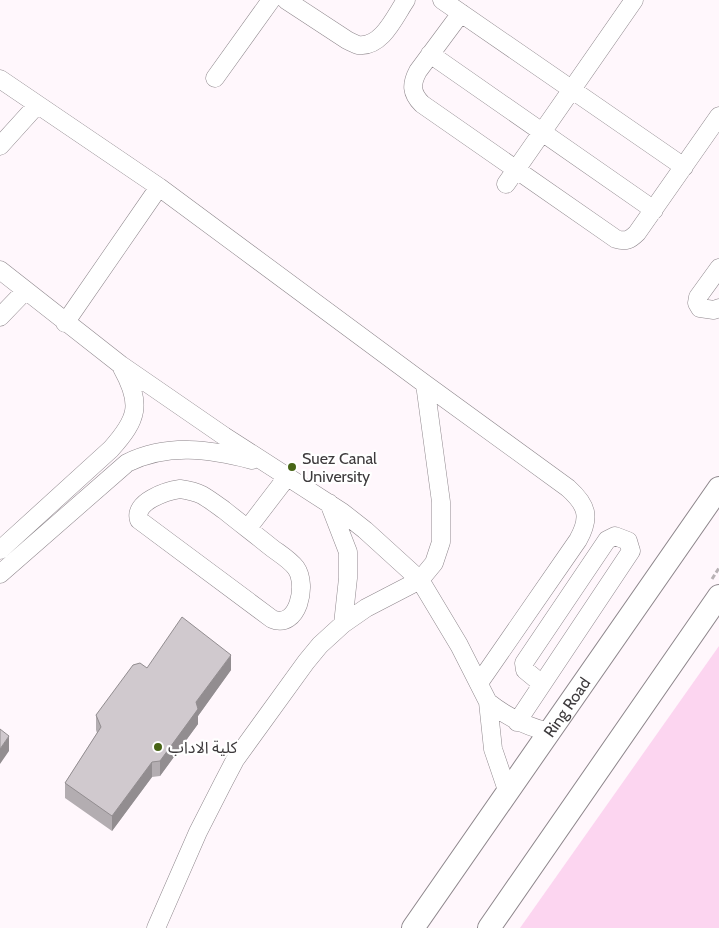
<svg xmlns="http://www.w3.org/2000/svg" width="719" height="928" viewBox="0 0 719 928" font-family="Cabin,'Noto Sans Arabic',sans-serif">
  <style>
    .green { fill: #fcd5f0 }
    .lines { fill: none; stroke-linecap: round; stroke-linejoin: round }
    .minor-casing { stroke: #8e878c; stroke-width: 19 }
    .major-casing { stroke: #8e878c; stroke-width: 24 }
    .path { stroke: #b8b2b5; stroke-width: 3; stroke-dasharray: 5 2.5; stroke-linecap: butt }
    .minor { stroke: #fff; stroke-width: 18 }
    .major { stroke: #fff; stroke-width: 22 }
    .wall { fill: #b3adb1 }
    .shaded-wall { fill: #928d90 }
    .building { fill: #d0c9ce; stroke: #928d90 }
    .poi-dot { fill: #486416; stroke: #fff; stroke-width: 2 }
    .labels { text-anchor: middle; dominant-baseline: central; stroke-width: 4.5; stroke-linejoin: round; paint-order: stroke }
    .poi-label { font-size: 16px; fill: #3e3b3d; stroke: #fff; text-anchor: start }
    .street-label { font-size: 16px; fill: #3e3b3d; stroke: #fff }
  </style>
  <rect width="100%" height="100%" fill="#fff7fc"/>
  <path class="green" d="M 719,646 L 719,928 L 520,928 Z"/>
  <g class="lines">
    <defs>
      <path id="minor" d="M 286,0 L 347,40 C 351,42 355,44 358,45 C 382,48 395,16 406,0
        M 442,0 L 684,167
        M 461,13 L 418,71 C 411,84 411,93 422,104 L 616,239 C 626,242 630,240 637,233 L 719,116
        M 430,54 L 654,210
        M 215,78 L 271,0
        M 0,79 L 159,187 L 425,384 L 568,488 C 587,505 591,517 578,540 L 479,683
        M 0,146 L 37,105
        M 506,184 L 634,0
        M 719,268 L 698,297 L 697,303 L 700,308 L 714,310 L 719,308
        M 0,270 L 121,365 L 224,436 L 342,512 L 365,530 L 420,580 L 459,645 L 488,702 L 493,749 L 508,793
        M 0,317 L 25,291
        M 65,323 L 159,187
        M 180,489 C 187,490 194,491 202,495 C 209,499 217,505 224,510 C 240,523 256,535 272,548 C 280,554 290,560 296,568 C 308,585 298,630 272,619 L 139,520 C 133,502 166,491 180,489 Z
        M 329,503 L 348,552 L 348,578 L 343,624
        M 248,528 L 287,477
        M 0,550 L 111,449 C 138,419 142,404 122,368
        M 0,574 L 127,463 C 168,443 209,449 252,460
        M 488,702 C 507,717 526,727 550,732
        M 517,722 L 631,551 L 628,541 L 615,536 L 607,540 L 524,663 L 525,670 L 542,684
        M 156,928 L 198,832 L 223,783 L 235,760 L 306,662 L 320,645 L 343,624 L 366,608 L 420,580 L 434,563 L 441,542 L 441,502 L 425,384"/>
      <g id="major">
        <path id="s1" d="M 413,928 L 719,488"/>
        <path d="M 489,928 L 719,596"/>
      </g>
    </defs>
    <use href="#minor" class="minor-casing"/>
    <use href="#major" class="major-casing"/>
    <path class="path" d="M 712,579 L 719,568"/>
    <use href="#minor" class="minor"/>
    <use href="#major" class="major"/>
  </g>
  <path class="wall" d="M 147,668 L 231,670 L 198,716 L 198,724 L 160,776 L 152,777 L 112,831 L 65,798 L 65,783 L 97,733 L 96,730 L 96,715 Z"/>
  <path class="shaded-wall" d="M 231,655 L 231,670 L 198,716 L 198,724 L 160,776 L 160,761 L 196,702 Z
    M 9,736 L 9,751 L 0,764 L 0,749 Z
    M 152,762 L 152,777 L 112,831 L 112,816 Z"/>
  <path class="building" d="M 182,617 L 231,655 L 196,702 L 198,709 L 160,761 L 152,762 L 112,816 L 65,783 L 101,727 L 96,715 L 133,665 L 140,663 L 147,668 Z
    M 0,729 L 9,736 L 0,749 Z"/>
  <g class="poi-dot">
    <circle cx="292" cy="467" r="5"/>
    <circle cx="158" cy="747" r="5"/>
  </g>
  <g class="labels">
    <g class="poi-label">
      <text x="302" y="458">Suez Canal<tspan x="302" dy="18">University</tspan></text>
      <text x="168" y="747">كلية الاداب</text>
    </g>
    <g class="street-label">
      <text stroke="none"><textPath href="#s1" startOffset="269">Ring Road</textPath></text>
    </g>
  </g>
</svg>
